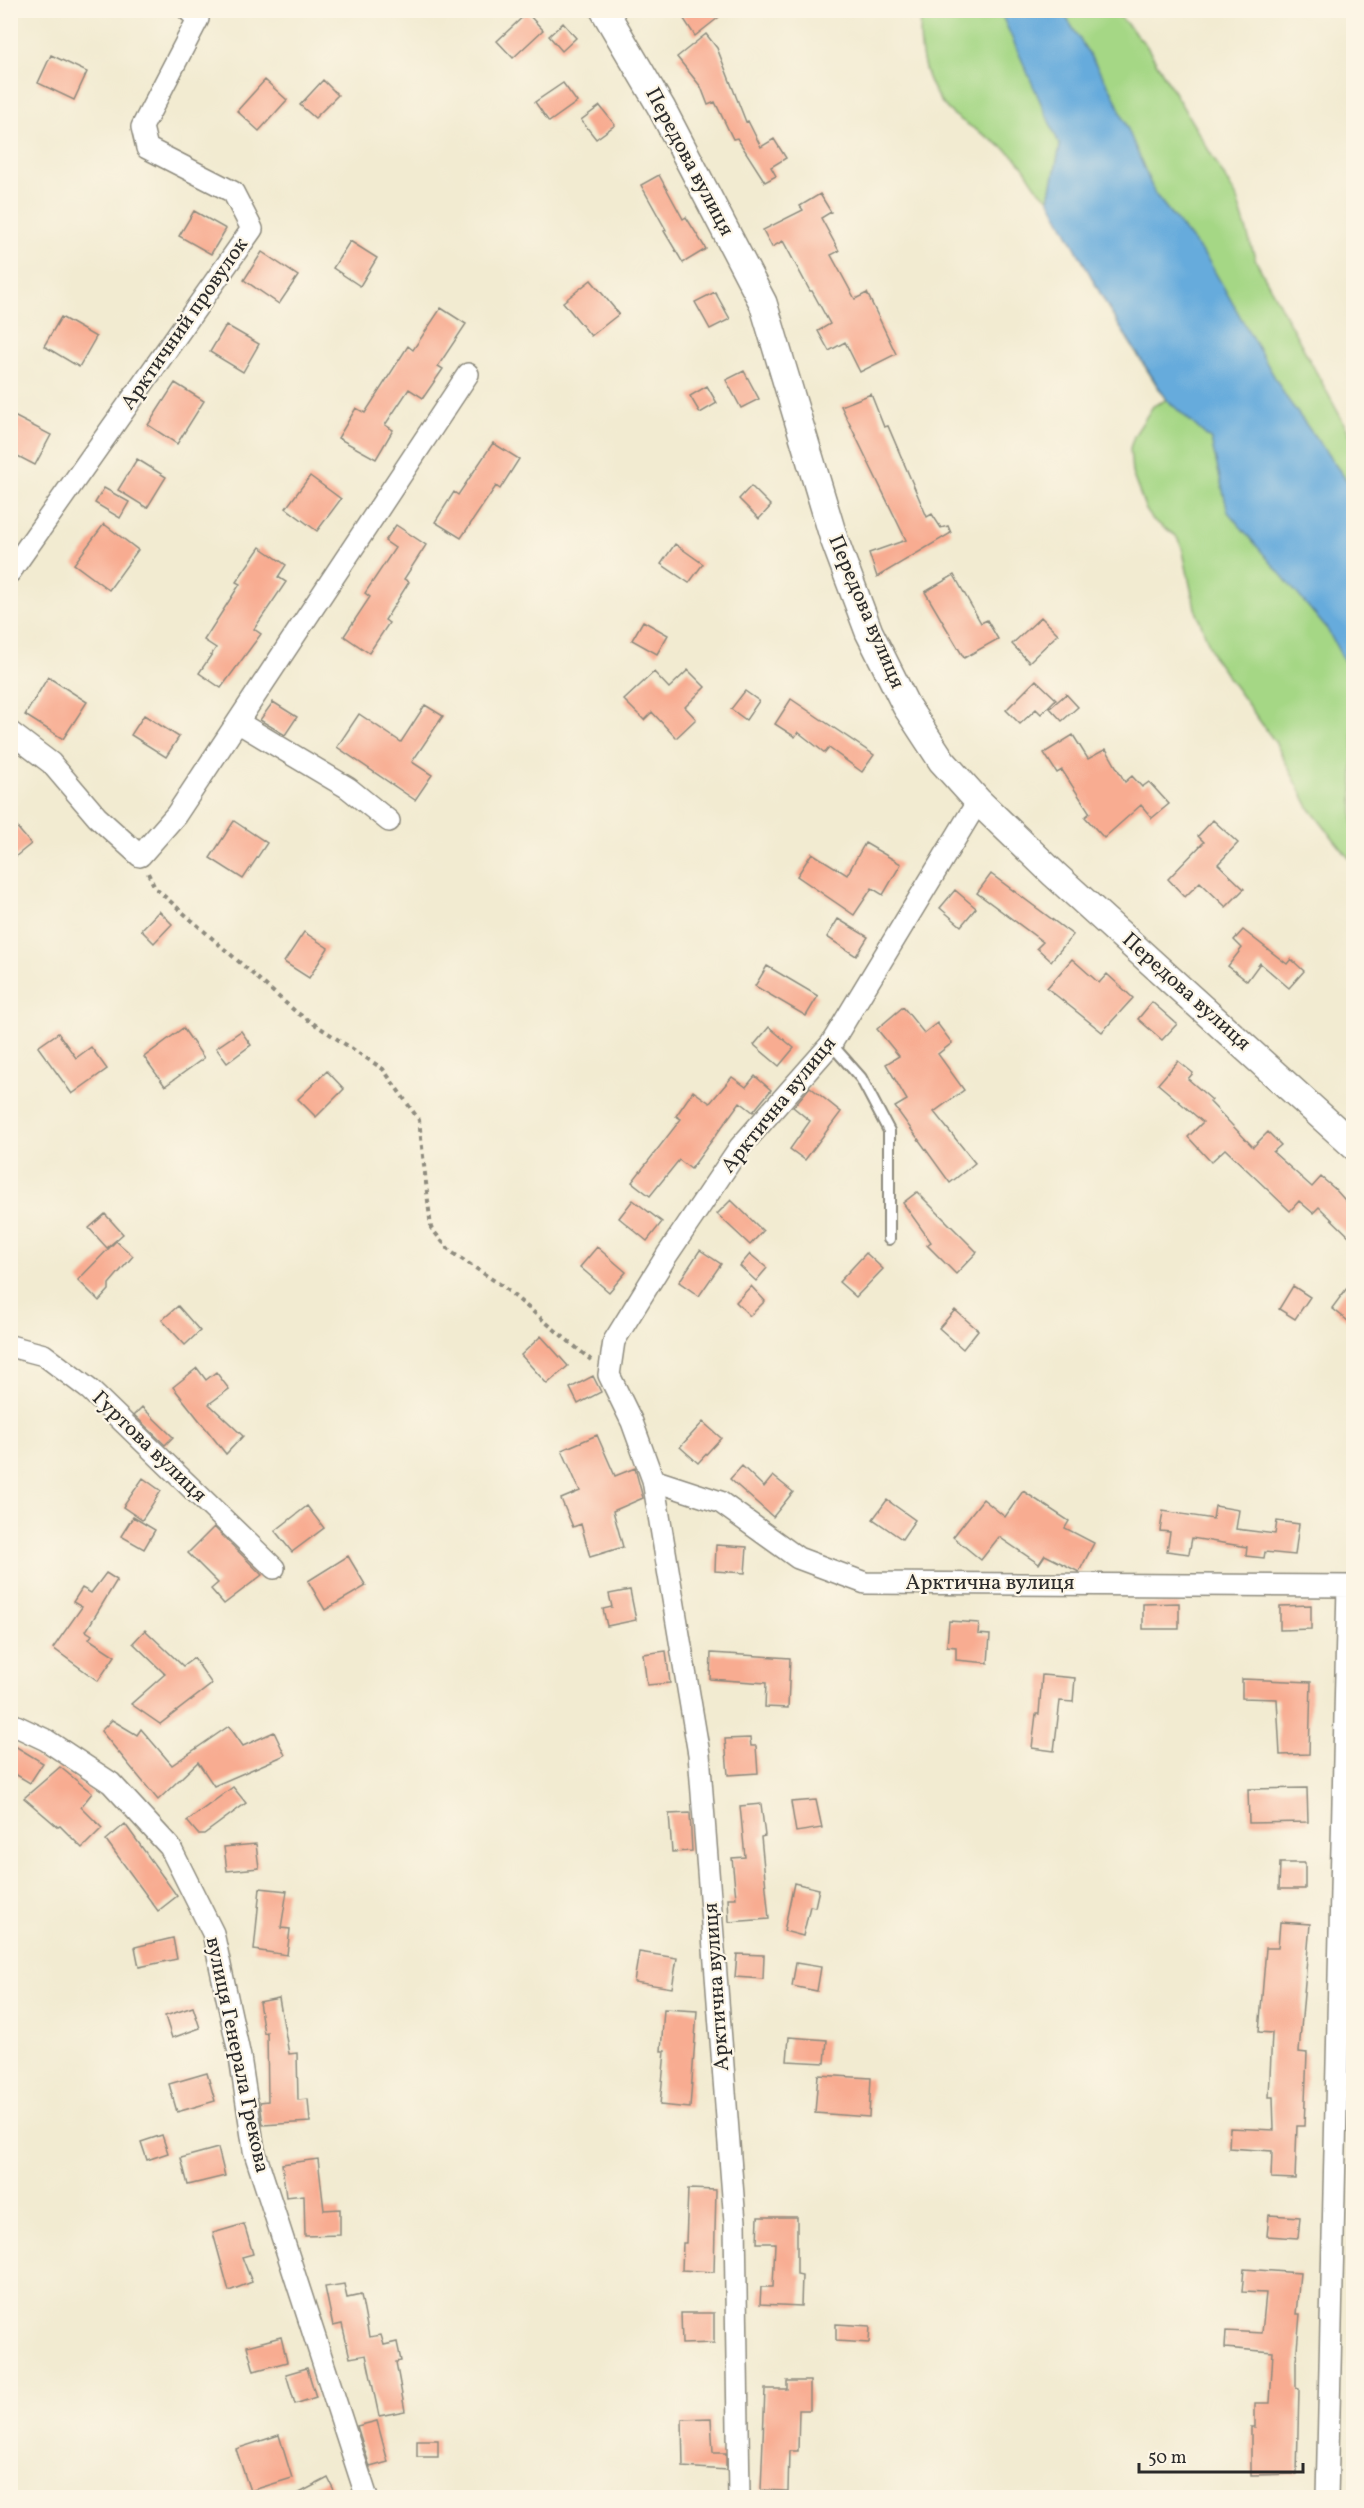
<svg xmlns="http://www.w3.org/2000/svg" width="1364" height="2508" viewBox="0 0 1364 2508" font-family="Vollkorn,serif">
  <style>
    .green { fill: #a5d785; stroke: #688158; stroke-width: 1.5 }
    .water { fill: #66abdc; stroke: #486b84; stroke-width: 1.5 }
    .building { fill: #f8ac91 }
    .lines { fill: none; stroke-linecap: round; stroke-linejoin: round }
    .service-casing { stroke: #8e8b7e; stroke-width: 14 }
    .minor-casing { stroke: #8e8b7e; stroke-width: 24 }
    .tertiary-casing { stroke: #8e8b7e; stroke-width: 30 }
    .path { stroke: #8e8b7e; stroke-width: 4; stroke-dasharray: 4.5 4.5; stroke-linecap: butt }
    .service { stroke: #fff; stroke-width: 10 }
    .minor { stroke: #fff; stroke-width: 21 }
    .tertiary { stroke: #fff; stroke-width: 27 }
    .labels { text-anchor: middle; dominant-baseline: central; stroke-width: 4.5; stroke-linejoin: round; paint-order: stroke }
    .street-label { font-size: 21px; fill: #2b2b2b; stroke: #fcf5e5 }
  </style>
  <rect width="100%" height="100%" fill="#fcf5e5"/>
  <filter id="ink" filterUnits="userSpaceOnUse"><feTurbulence type="fractalNoise" baseFrequency=".0167" numOctaves="2"/><feDisplacementMap in="SourceGraphic" scale="12" xChannelSelector="R" yChannelSelector="G"/><feConvolveMatrix kernelMatrix="1 2 1 2 8 2 1 2 1" color-interpolation-filters="sRGB"/></filter>
  <filter id="wash" filterUnits="userSpaceOnUse"><feTurbulence type="fractalNoise" baseFrequency=".008" numOctaves="4" result="noise"/><feDisplacementMap in="SourceGraphic" scale="24" xChannelSelector="R" yChannelSelector="G"/><feGaussianBlur stdDeviation="1.35" result="paint"/><feColorMatrix in="noise" values="0 0 0 0 0 0 0 0 0 0 0 0 0 0 0 0 0 1.4 0 .05"/><feComposite in="paint" operator="in"/></filter>
  <g filter="url(#wash)">
    <rect width="100%" height="100%" fill="#f2ebd1"/>
    <path class="green" d="M 922,11 L 1115,11 L 1146,45 L 1236,196 L 1256,261 L 1353,440 L 1353,863 L 1310,809 L 1275,742 L 1214,658 L 1195,608 L 1182,547 L 1176,536 L 1153,520 L 1146,510 L 1132,473 L 1130,448 L 1134,436 L 1153,406 L 1166,400 L 1110,311 L 1050,199 C 1034,190 1028,169 1015,157 C 998,141 977,132 958,118 C 925,95 916,48 922,11 Z"/>
    <path class="water" d="M 1000,11 L 1060,11 L 1066,17 L 1112,91 L 1155,194 L 1208,260 L 1286,397 L 1353,489 L 1353,678 L 1327,629 L 1228,512 L 1211,440 L 1167,400 L 1110,311 L 1049,199 L 1060,146 Z"/>
    <g id="blocks">
      <path class="building" d="M 678,10 L 728,10 L 695,36 Z
        M 527,13 L 543,30 L 513,58 L 497,41 Z
        M 563,23 L 576,38 L 562,51 L 549,36 Z
        M 706,34 L 717,48 L 746,122 L 748,121 L 761,147 L 774,139 L 786,158 L 771,167 L 776,176 L 765,182 L 737,138 L 733,139 L 715,102 L 708,105 L 701,87 L 677,57 Z
        M 51,55 L 87,72 L 74,100 L 38,83 Z
        M 265,80 L 287,100 L 259,131 L 237,111 Z
        M 323,80 L 338,95 L 315,118 L 300,105 Z
        M 563,83 L 577,102 L 549,122 L 535,102 Z
        M 600,106 L 615,125 L 596,139 L 581,120 Z
        M 659,175 L 683,219 L 686,217 L 706,249 L 683,263 L 664,231 L 666,230 L 641,185 Z
        M 820,194 L 831,212 L 821,218 L 839,251 L 831,255 L 855,299 L 867,293 L 896,354 L 860,372 L 845,342 L 829,351 L 818,331 L 830,324 L 812,291 L 810,291 L 783,241 L 772,247 L 763,230 L 803,210 L 800,206 Z
        M 194,211 L 226,229 L 211,254 L 179,236 Z
        M 350,241 L 377,258 L 360,286 L 333,268 Z
        M 262,252 L 298,276 L 279,304 L 244,280 Z
        M 591,280 L 619,314 L 591,336 L 563,302 Z
        M 715,292 L 730,319 L 710,329 L 695,302 Z
        M 441,308 L 466,324 L 438,366 L 443,369 L 423,398 L 409,389 L 385,425 L 393,430 L 376,459 L 338,438 L 356,408 L 365,413 L 408,346 L 413,350 Z
        M 61,317 L 96,337 L 79,367 L 44,346 Z
        M 226,325 L 259,344 L 243,372 L 210,352 Z
        M 744,371 L 759,399 L 741,408 L 726,380 Z
        M 175,383 L 204,401 L 177,444 L 148,425 Z
        M 707,386 L 717,403 L 700,413 L 690,396 Z
        M 871,394 L 884,427 L 888,426 L 927,517 L 932,514 L 941,528 L 948,526 L 951,533 L 877,577 L 869,553 L 906,540 L 841,406 Z
        M 10,414 L 51,435 L 35,465 L 10,452 Z
        M 493,443 L 519,459 L 500,489 L 496,486 L 461,538 L 435,522 L 454,492 L 458,495 Z
        M 137,459 L 166,477 L 147,508 L 118,490 Z
        M 310,476 L 341,499 L 317,531 L 286,508 Z
        M 751,486 L 771,506 L 759,519 L 739,499 Z
        M 104,488 L 129,502 L 120,518 L 95,503 Z
        M 104,524 L 138,550 L 109,590 L 74,564 Z
        M 396,525 L 426,545 L 404,579 L 409,582 L 385,620 L 389,623 L 369,653 L 344,636 L 370,597 L 365,593 L 395,548 L 385,541 Z
        M 675,544 L 703,564 L 689,583 L 661,564 Z
        M 260,547 L 286,565 L 278,577 L 286,582 L 254,629 L 261,634 L 221,688 L 199,673 L 216,648 L 204,640 L 240,584 L 236,582 Z
        M 954,575 L 981,623 L 987,620 L 998,639 L 964,658 L 925,592 Z
        M 1041,617 L 1058,634 L 1029,662 L 1012,644 Z
        M 643,621 L 668,635 L 657,654 L 632,640 Z
        M 688,670 L 705,687 L 685,707 L 696,719 L 676,738 L 652,712 L 644,720 L 624,700 L 654,672 L 669,688 Z
        M 48,677 L 87,702 L 63,739 L 25,715 Z
        M 1036,680 L 1056,699 L 1041,714 L 1036,709 L 1020,724 L 1006,710 Z
        M 745,691 L 759,701 L 746,720 L 731,709 Z
        M 1066,694 L 1078,707 L 1062,721 L 1050,708 Z
        M 791,699 L 874,755 L 862,772 L 829,748 L 825,753 L 798,732 L 795,737 L 775,724 Z
        M 273,702 L 297,717 L 285,735 L 260,720 Z
        M 425,705 L 443,716 L 412,762 L 432,775 L 415,800 L 337,747 L 359,714 L 401,742 Z
        M 144,715 L 179,737 L 166,757 L 131,735 Z
        M 1073,735 L 1088,759 L 1106,749 L 1125,782 L 1132,776 L 1142,787 L 1149,782 L 1169,804 L 1152,818 L 1141,805 L 1104,838 L 1085,817 L 1090,813 L 1062,770 L 1057,773 L 1044,753 Z
        M 10,819 L 31,844 L 10,861 Z
        M 1213,820 L 1238,843 L 1218,864 L 1244,889 L 1226,907 L 1200,882 L 1185,897 L 1168,879 L 1204,842 L 1198,836 Z
        M 234,821 L 267,843 L 243,879 L 210,858 Z
        M 865,843 L 901,864 L 883,895 L 872,888 L 854,915 L 797,876 L 812,853 L 847,875 Z
        M 991,874 L 1073,935 L 1051,961 L 1037,948 L 1043,942 L 977,893 Z
        M 955,890 L 976,908 L 961,926 L 940,908 Z
        M 159,911 L 172,924 L 154,943 L 141,930 Z
        M 838,919 L 868,937 L 856,956 L 827,937 Z
        M 1243,930 L 1287,964 L 1291,959 L 1304,971 L 1289,988 L 1260,963 L 1247,981 L 1228,966 L 1242,948 L 1234,940 Z
        M 304,932 L 328,948 L 309,978 L 284,962 Z
        M 1072,959 L 1099,983 L 1107,974 L 1133,998 L 1102,1032 L 1047,988 Z
        M 767,966 L 818,996 L 806,1016 L 755,986 Z
        M 1152,1002 L 1177,1024 L 1162,1040 L 1138,1019 Z
        M 903,1007 L 924,1033 L 937,1023 L 952,1043 L 938,1054 L 964,1090 L 934,1112 L 975,1163 L 950,1183 L 895,1107 L 907,1100 L 886,1064 L 899,1056 L 877,1029 Z
        M 769,1027 L 794,1048 L 779,1066 L 754,1045 Z
        M 183,1028 L 204,1058 L 165,1086 L 144,1057 Z
        M 241,1031 L 251,1045 L 227,1063 L 216,1048 Z
        M 58,1033 L 76,1058 L 91,1047 L 107,1069 L 72,1094 L 38,1047 Z
        M 1178,1061 L 1193,1073 L 1188,1079 L 1212,1100 L 1210,1102 L 1253,1147 L 1268,1132 L 1281,1145 L 1273,1152 L 1312,1187 L 1321,1177 L 1335,1189 L 1353,1209 L 1353,1240 L 1319,1207 L 1313,1213 L 1299,1201 L 1290,1211 L 1225,1149 L 1211,1162 L 1188,1137 L 1203,1122 L 1158,1084 Z
        M 327,1071 L 344,1089 L 316,1117 L 298,1099 Z
        M 755,1076 L 771,1090 L 753,1112 L 740,1102 L 691,1169 L 679,1160 L 650,1196 L 632,1182 L 681,1119 L 676,1116 L 693,1091 L 710,1103 L 732,1077 L 746,1087 Z
        M 810,1087 L 841,1112 L 805,1160 L 790,1149 L 810,1121 L 793,1107 Z
        M 917,1192 L 977,1252 L 956,1274 L 927,1245 L 931,1242 L 903,1203 Z
        M 633,1200 L 662,1222 L 647,1241 L 619,1218 Z
        M 731,1200 L 763,1231 L 750,1245 L 717,1214 Z
        M 105,1214 L 123,1234 L 107,1248 L 89,1228 Z
        M 116,1241 L 133,1256 L 109,1284 L 109,1290 L 99,1301 L 78,1280 Z
        M 597,1247 L 626,1272 L 609,1292 L 580,1267 Z
        M 700,1250 L 721,1264 L 699,1296 L 679,1282 Z
        M 866,1253 L 883,1269 L 856,1297 L 839,1282 Z
        M 750,1254 L 767,1268 L 756,1281 L 740,1266 Z
        M 1353,1280 L 1353,1325 L 1332,1308 Z
        M 751,1286 L 765,1301 L 750,1316 L 736,1302 Z
        M 1293,1286 L 1310,1297 L 1295,1319 L 1279,1309 Z
        M 178,1306 L 200,1331 L 185,1345 L 162,1320 Z
        M 955,1310 L 978,1330 L 963,1349 L 939,1328 Z
        M 541,1336 L 568,1366 L 547,1384 L 521,1355 Z
        M 197,1368 L 206,1380 L 216,1372 L 229,1389 L 209,1404 L 243,1436 L 226,1454 L 173,1387 Z
        M 593,1376 L 601,1392 L 578,1404 L 570,1388 Z
        M 142,1407 L 173,1437 L 165,1445 L 134,1415 Z
        M 703,1422 L 721,1438 L 698,1463 L 680,1447 Z
        M 597,1435 L 615,1476 L 635,1468 L 643,1498 L 613,1511 L 623,1547 L 590,1557 L 581,1524 L 573,1527 L 561,1499 L 580,1491 L 562,1450 Z
        M 742,1466 L 764,1487 L 773,1476 L 793,1492 L 773,1517 L 730,1479 Z
        M 143,1478 L 161,1491 L 142,1520 L 123,1507 Z
        M 1023,1491 L 1069,1521 L 1065,1528 L 1094,1543 L 1079,1572 L 1045,1555 L 1039,1564 L 999,1537 L 981,1560 L 953,1537 L 983,1499 L 1005,1517 Z
        M 887,1500 L 915,1520 L 902,1539 L 873,1519 Z
        M 307,1506 L 324,1528 L 292,1552 L 275,1531 Z
        M 1215,1506 L 1239,1510 L 1236,1529 L 1275,1534 L 1277,1521 L 1299,1524 L 1295,1555 L 1265,1552 L 1264,1558 L 1246,1556 L 1247,1547 L 1192,1538 L 1189,1554 L 1167,1551 L 1170,1532 L 1160,1531 L 1163,1511 L 1213,1519 Z
        M 133,1517 L 155,1530 L 144,1549 L 121,1536 Z
        M 214,1527 L 262,1575 L 224,1604 L 211,1589 L 218,1583 L 188,1553 Z
        M 716,1545 L 747,1547 L 745,1573 L 715,1571 Z
        M 348,1556 L 366,1586 L 325,1610 L 308,1581 Z
        M 106,1573 L 117,1580 L 86,1631 L 92,1635 L 89,1639 L 115,1656 L 98,1681 L 53,1648 L 82,1607 L 73,1602 L 82,1588 L 91,1593 Z
        M 630,1590 L 636,1620 L 607,1626 L 603,1609 L 612,1607 L 609,1594 Z
        M 1179,1603 L 1179,1629 L 1143,1629 L 1143,1604 Z
        M 1311,1605 L 1311,1629 L 1280,1630 L 1280,1606 Z
        M 949,1621 L 979,1623 L 978,1634 L 990,1635 L 988,1663 L 956,1660 L 956,1647 L 947,1646 Z
        M 145,1630 L 183,1666 L 194,1658 L 212,1684 L 160,1724 L 131,1704 L 165,1674 L 133,1643 Z
        M 666,1651 L 670,1683 L 647,1685 L 643,1654 Z
        M 711,1653 L 790,1658 L 788,1708 L 765,1707 L 766,1683 L 710,1679 Z
        M 1042,1675 L 1075,1678 L 1073,1702 L 1060,1701 L 1054,1751 L 1032,1748 L 1036,1714 L 1039,1714 Z
        M 1242,1679 L 1311,1682 L 1309,1754 L 1280,1755 L 1277,1699 L 1242,1698 Z
        M 112,1720 L 137,1735 L 141,1729 L 172,1765 L 229,1726 L 243,1746 L 274,1732 L 285,1755 L 214,1786 L 198,1762 L 158,1800 L 101,1731 Z
        M 750,1738 L 751,1746 L 756,1746 L 758,1773 L 728,1775 L 725,1739 Z
        M 10,1743 L 43,1763 L 30,1783 L 10,1771 Z
        M 60,1767 L 92,1793 L 81,1807 L 102,1828 L 82,1848 L 60,1826 L 58,1827 L 24,1798 Z
        M 233,1787 L 246,1803 L 204,1834 L 198,1834 L 187,1821 Z
        M 1307,1788 L 1308,1822 L 1249,1823 L 1248,1789 Z
        M 816,1800 L 822,1828 L 796,1832 L 791,1802 Z
        M 761,1804 L 765,1836 L 761,1837 L 769,1919 L 729,1922 L 728,1898 L 736,1898 L 732,1858 L 745,1857 L 740,1806 Z
        M 690,1813 L 692,1851 L 672,1852 L 669,1814 Z
        M 125,1824 L 177,1896 L 158,1911 L 106,1840 Z
        M 256,1844 L 259,1868 L 227,1871 L 224,1847 Z
        M 1280,1863 L 1305,1863 L 1305,1889 L 1279,1889 Z
        M 794,1883 L 819,1889 L 815,1907 L 810,1906 L 803,1936 L 784,1931 Z
        M 260,1888 L 287,1891 L 281,1928 L 290,1929 L 287,1955 L 254,1950 Z
        M 1280,1922 L 1310,1924 L 1299,2052 L 1307,2053 L 1304,2126 L 1297,2126 L 1295,2179 L 1271,2178 L 1272,2151 L 1229,2148 L 1230,2128 L 1274,2130 L 1273,2097 L 1269,2097 L 1272,2033 L 1259,2032 L 1266,1948 L 1278,1948 Z
        M 173,1938 L 177,1959 L 139,1967 L 135,1947 Z
        M 639,1952 L 677,1958 L 672,1988 L 634,1982 Z
        M 737,1954 L 764,1955 L 763,1979 L 735,1977 Z
        M 796,1963 L 821,1967 L 817,1991 L 792,1986 Z
        M 279,1998 L 289,2054 L 297,2053 L 298,2100 L 308,2099 L 310,2122 L 263,2125 L 260,2102 L 268,2101 L 267,2032 L 264,2033 L 259,2002 Z
        M 193,2007 L 200,2028 L 172,2038 L 165,2016 Z
        M 664,2009 L 697,2011 L 690,2108 L 660,2105 L 665,2051 L 661,2051 Z
        M 789,2037 L 827,2040 L 825,2063 L 787,2061 Z
        M 207,2073 L 215,2101 L 177,2112 L 169,2084 Z
        M 818,2075 L 871,2078 L 869,2117 L 815,2113 Z
        M 162,2135 L 168,2153 L 147,2160 L 141,2142 Z
        M 218,2148 L 225,2176 L 188,2185 L 181,2158 Z
        M 318,2159 L 324,2210 L 340,2209 L 340,2235 L 305,2236 L 304,2195 L 286,2197 L 282,2164 Z
        M 688,2189 L 716,2190 L 714,2272 L 682,2270 L 683,2243 L 686,2243 Z
        M 1269,2215 L 1300,2217 L 1298,2238 L 1267,2236 Z
        M 758,2217 L 797,2217 L 797,2274 L 802,2275 L 801,2306 L 760,2304 L 761,2287 L 773,2287 L 775,2243 L 757,2243 Z
        M 244,2224 L 253,2254 L 242,2257 L 252,2282 L 229,2291 L 213,2233 Z
        M 1244,2269 L 1300,2273 L 1296,2314 L 1300,2314 L 1296,2361 L 1296,2388 L 1299,2389 L 1297,2474 L 1251,2475 L 1251,2427 L 1255,2427 L 1255,2403 L 1270,2403 L 1273,2352 L 1225,2348 L 1226,2331 L 1262,2333 L 1266,2293 L 1242,2292 Z
        M 344,2284 L 347,2298 L 361,2295 L 369,2337 L 381,2335 L 384,2345 L 397,2342 L 401,2361 L 396,2362 L 405,2411 L 379,2416 L 366,2355 L 350,2358 L 342,2324 L 333,2326 L 325,2287 Z
        M 681,2313 L 714,2313 L 714,2343 L 682,2344 Z
        M 836,2324 L 870,2326 L 869,2343 L 836,2341 Z
        M 281,2337 L 287,2362 L 254,2371 L 247,2346 Z
        M 307,2368 L 316,2397 L 295,2404 L 286,2374 Z
        M 787,2381 L 810,2381 L 810,2410 L 799,2410 L 798,2451 L 789,2451 L 788,2491 L 761,2490 L 765,2389 L 787,2389 Z
        M 711,2418 L 713,2453 L 726,2453 L 726,2470 L 683,2467 L 682,2419 Z
        M 377,2421 L 388,2462 L 370,2467 L 357,2426 Z
        M 279,2435 L 292,2478 L 250,2491 L 236,2449 Z
        M 417,2440 L 438,2440 L 438,2457 L 417,2457 Z
        M 328,2478 L 338,2498 L 290,2498 Z"/>
    </g>
  </g>
  <g filter="url(#ink)">
    <use href="#blocks" fill-opacity="0" stroke="#8e8b7e" stroke-width="1.5"/>
    <g class="lines">
      <defs>
        <path id="service" d="M 831,1044 L 861,1078 L 889,1131 L 889,1239"/>
        <path id="minor" d="M 10,572 L 252,229 L 233,192 L 147,148 L 142,127 L 198,19 L 188,10
          M 239,723 L 348,788 L 389,821
          M 10,732 L 51,763 L 97,817 L 140,856 L 176,815 L 468,374
          M 10,1346 L 44,1355 L 90,1390 L 274,1568
          M 653,1480 L 720,1502 L 798,1558 L 865,1583 L 1354,1586
          M 10,1723 L 46,1740 L 111,1783 L 170,1847 L 213,1933 L 240,2057 L 254,2150 L 367,2498
          M 739,2498 L 735,2222 L 699,1754 L 653,1480 L 632,1422 L 609,1375 L 614,1341 L 667,1255 L 740,1147 L 831,1044 L 978,801
          M 1327,2498 L 1348,1586"/>
        <path id="tertiary" d="M 604,10 L 661,107 L 763,303 L 834,539 L 869,632 L 906,706 L 942,761 L 978,801 L 1054,874 L 1354,1146"/>
      </defs>
      <use href="#service" class="service-casing"/>
      <use href="#minor" class="minor-casing"/>
      <use href="#tertiary" class="tertiary-casing"/>
      <path class="path" d="M 148,873 L 155,888 L 296,1012 L 383,1069 L 419,1120 L 431,1228 L 451,1252 L 501,1285 L 591,1360"/>
      <use href="#service" class="service"/>
      <use href="#minor" class="minor"/>
      <use href="#tertiary" class="tertiary"/>
    </g>
  </g>
  <g class="labels">
    <g class="street-label">
      <text transform="translate(689 162) rotate(62)">Передова вулиця</text>
      <text transform="translate(185 324) rotate(-55)">Арктичний провулок</text>
      <text transform="translate(866 612) rotate(67)">Передова вулиця</text>
      <text transform="translate(1186 992) rotate(42)">Передова вулиця</text>
      <text transform="translate(779 1105) rotate(-51)">Арктична вулиця</text>
      <text transform="translate(149 1447) rotate(44)">Гуртова вулиця</text>
      <text x="990" y="1583">Арктична вулиця</text>
      <text transform="translate(717 1987) rotate(-94)">Арктична вулиця</text>
      <text transform="translate(237 2055) rotate(78)">вулиця Генерала Грекова</text>
    </g>
  </g>
  <rect width="1364" height="2508" fill="none" stroke="#fcf5e5" stroke-width="36"/>
  <path d="M1139 2463v9h164v-9" fill="none" stroke="#2b2b2b" stroke-width="3"/>
  <text x="1148" y="2463" font-size="18" fill="#2b2b2b" stroke="#fcf5e5" stroke-width="4.5" paint-order="stroke">50 m</text>
</svg>
